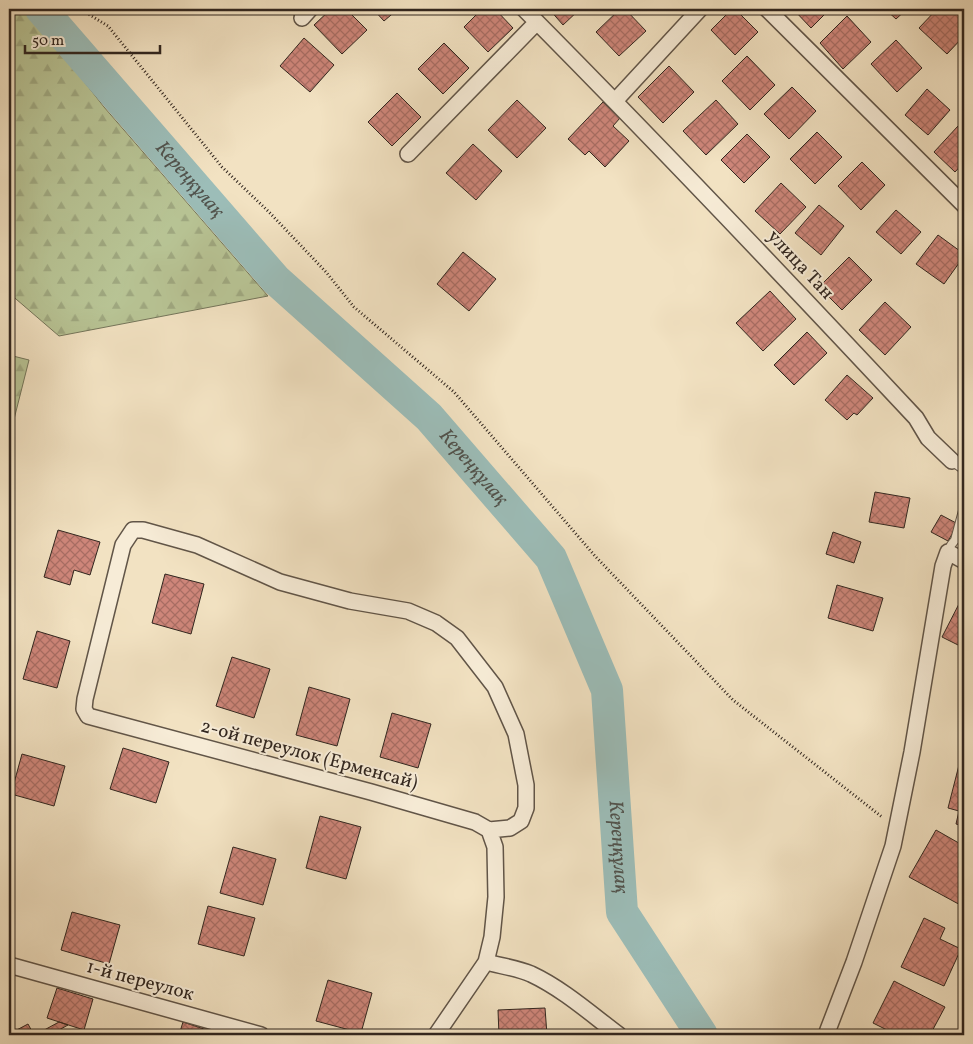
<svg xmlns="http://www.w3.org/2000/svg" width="973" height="1044" viewBox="0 0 973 1044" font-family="Vollkorn,serif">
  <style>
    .forest { fill: url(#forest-firs); stroke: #74755a }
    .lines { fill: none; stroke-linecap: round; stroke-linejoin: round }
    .river { stroke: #9cbdb8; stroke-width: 32 }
    .building { fill: url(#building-cross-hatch); stroke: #31261f }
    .lane-casing { stroke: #615548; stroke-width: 10 }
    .street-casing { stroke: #615548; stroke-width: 18 }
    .path { stroke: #31261f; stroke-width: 3; stroke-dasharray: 1 2.5; stroke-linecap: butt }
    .lane { stroke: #f7ecd7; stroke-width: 8 }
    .street { stroke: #f7ecd7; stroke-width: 15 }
    .labels { text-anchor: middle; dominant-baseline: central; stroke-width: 4; stroke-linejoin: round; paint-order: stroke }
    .street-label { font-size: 19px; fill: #31261f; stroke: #f7ecd7 }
    .water-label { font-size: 20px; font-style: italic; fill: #51534d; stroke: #f7ecd7 }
  </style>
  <defs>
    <pattern id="forest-firs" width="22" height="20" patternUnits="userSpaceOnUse" patternTransform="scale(1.25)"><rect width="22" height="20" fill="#b8c495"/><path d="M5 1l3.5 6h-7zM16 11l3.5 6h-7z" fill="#9fa880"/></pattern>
    <pattern id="building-cross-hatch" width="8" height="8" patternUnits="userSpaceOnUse" patternTransform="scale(1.25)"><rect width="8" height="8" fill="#ce867a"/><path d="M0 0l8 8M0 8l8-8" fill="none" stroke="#a86d63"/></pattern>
  </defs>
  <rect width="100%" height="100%" fill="#f2e2c2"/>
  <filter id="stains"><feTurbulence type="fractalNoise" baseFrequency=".004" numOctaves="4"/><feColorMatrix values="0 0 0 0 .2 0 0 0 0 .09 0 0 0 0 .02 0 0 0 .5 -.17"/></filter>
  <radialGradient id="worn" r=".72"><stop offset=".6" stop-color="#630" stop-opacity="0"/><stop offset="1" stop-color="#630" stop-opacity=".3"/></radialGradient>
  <path class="forest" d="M 9,9 L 27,9 L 104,107 L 268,296 L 59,336 L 9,293 Z
    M 9,355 L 29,360 L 9,439 Z"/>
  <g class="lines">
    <path class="river" id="s1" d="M 41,9 L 276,280 L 429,417 L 551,558 L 607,690 L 622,912 L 702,1035"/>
  </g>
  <path class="building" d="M 331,9 L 346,9 L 367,30 L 342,54 L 314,25 Z
    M 373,9 L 398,9 L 384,21 Z
    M 482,9 L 495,9 L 513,28 L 488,52 L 464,27 Z
    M 549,9 L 580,9 L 563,25 Z
    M 620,9 L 625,9 L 646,31 L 619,56 L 596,32 Z
    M 732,9 L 735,9 L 758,32 L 735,55 L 711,30 Z
    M 793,9 L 830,9 L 811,28 Z
    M 885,9 L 907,9 L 896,19 Z
    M 937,9 L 954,9 L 964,18 L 964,36 L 947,54 L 919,28 Z
    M 847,16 L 871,42 L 843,69 L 820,43 Z
    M 304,38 L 334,65 L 310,92 L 280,66 Z
    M 896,40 L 922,68 L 897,92 L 871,64 Z
    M 444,43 L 469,68 L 443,94 L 418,69 Z
    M 747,56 L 775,85 L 750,110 L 722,81 Z
    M 669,66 L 694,92 L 663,123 L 638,97 Z
    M 792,87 L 816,111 L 789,139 L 764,114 Z
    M 927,89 L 950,110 L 928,135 L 905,115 Z
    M 397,93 L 421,117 L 392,146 L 368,122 Z
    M 517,100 L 546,128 L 517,158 L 488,130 Z
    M 716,100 L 738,124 L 706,155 L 683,131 Z
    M 603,102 L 620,118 L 613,126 L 629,141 L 605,167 L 589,151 L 585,155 L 568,139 Z
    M 958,126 L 964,131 L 964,162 L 955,172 L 934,152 Z
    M 817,132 L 842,157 L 815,184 L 790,159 Z
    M 747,134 L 770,157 L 744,183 L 721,160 Z
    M 473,144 L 502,171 L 476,200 L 446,173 Z
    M 862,162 L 885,185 L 861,210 L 838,186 Z
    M 781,183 L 806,207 L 780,234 L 755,211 Z
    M 819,205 L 844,226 L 821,255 L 795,233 Z
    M 896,210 L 921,232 L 901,254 L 876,232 Z
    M 938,235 L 964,254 L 964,256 L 944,284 L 916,264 Z
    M 463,252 L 496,279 L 469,311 L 437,284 Z
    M 849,257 L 872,280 L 842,310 L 819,287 Z
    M 770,291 L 796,319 L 763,351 L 736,323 Z
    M 885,302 L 911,327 L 885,355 L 859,330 Z
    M 807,332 L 827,353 L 794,385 L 774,365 Z
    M 847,375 L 873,398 L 857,415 L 854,413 L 847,420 L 825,400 Z
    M 875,492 L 910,498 L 904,528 L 869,522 Z
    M 941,515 L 958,524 L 948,541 L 931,532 Z
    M 58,530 L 100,542 L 90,575 L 74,570 L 70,585 L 44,577 Z
    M 833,532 L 861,542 L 854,563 L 826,554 Z
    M 165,574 L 204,584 L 191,634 L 152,623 Z
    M 837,585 L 883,598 L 873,631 L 828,618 Z
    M 962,598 L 964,599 L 964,648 L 942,637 Z
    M 37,631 L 70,641 L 57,688 L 23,679 Z
    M 232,657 L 270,669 L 254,718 L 216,706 Z
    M 309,687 L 350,699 L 337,746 L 296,735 Z
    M 392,713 L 431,724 L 418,768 L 380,757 Z
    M 123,748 L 169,762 L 156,803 L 110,789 Z
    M 22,754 L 65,766 L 54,806 L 11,794 Z
    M 959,765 L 964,766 L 964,826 L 956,824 L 959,811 L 948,808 Z
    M 320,816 L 361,827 L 346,879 L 306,868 Z
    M 936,830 L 964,846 L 964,907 L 909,877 Z
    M 233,847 L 276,859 L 263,905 L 220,893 Z
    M 208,906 L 255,918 L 244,956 L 198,944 Z
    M 72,912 L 120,925 L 109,964 L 61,950 Z
    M 924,918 L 945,928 L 940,939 L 961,949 L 944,986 L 901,967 Z
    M 328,980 L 372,993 L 361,1033 L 316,1021 Z
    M 894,981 L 945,1007 L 930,1035 L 897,1035 L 873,1023 Z
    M 57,988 L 93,999 L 84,1030 L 47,1018 Z
    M 545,1008 L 547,1035 L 499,1035 L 498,1010 Z
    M 59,1022 L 68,1025 L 50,1035 L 35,1035 Z
    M 183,1022 L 219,1034 L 219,1035 L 179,1035 Z
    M 28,1024 L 34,1035 L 12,1035 L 11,1033 Z"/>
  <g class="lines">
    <defs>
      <path id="lane" d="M 952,461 L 964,470
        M 948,552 L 951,545 L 955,540 L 964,507"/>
      <path id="street" d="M 524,9 C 657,143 787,280 916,418 L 928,438 L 952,461
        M 767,9 L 964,205
        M 302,18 L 310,9
        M 615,101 L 700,9
        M 408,154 L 537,22
        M 486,962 C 501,966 517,968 531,974 C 563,989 591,1014 619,1035
        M 9,965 L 261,1035
        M 436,1035 L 486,962 L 492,937 L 496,897 L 495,847 L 489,830 L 475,822 L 371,792 L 88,716 L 84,709 L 85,699 L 123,545 L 133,530 L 143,530 L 197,545 L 280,582 L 350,601 L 408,611 L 436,623 L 457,638 L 495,687 L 516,734 L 526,785 L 526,808 L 521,821 L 510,828 L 489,830
        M 826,1035 L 854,962 L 893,846 L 912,752 L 943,566 L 948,552 L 964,561"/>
    </defs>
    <use href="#lane" class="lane-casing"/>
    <use href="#street" class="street-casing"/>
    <path class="path" d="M 80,9 L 108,26 L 222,167 L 269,212 L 326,272 L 354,307 L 454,392 L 595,556 L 733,700 L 882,817"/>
    <use href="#lane" class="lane"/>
    <use href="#street" class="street"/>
  </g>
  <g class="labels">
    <g class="street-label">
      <text transform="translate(800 265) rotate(47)">улица Тан</text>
      <text transform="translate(309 755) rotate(15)">2-ой переулок (Ерменсай)</text>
      <text transform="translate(140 981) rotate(15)">1-й переулок</text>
    </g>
    <g class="water-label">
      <text stroke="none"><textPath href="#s1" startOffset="226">Кереңқұлақ</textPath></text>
      <text stroke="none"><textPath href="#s1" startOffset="631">Кереңқұлақ</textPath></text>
      <text stroke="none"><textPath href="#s1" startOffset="1051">Кереңқұлақ</textPath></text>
    </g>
  </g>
  <rect width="973" height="1044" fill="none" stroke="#f2e2c2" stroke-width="30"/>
  <rect x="10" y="10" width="953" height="1024" fill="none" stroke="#31261f" stroke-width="2.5"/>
  <rect x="15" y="15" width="943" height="1014" fill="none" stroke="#31261f"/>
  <path d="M25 45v8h135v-8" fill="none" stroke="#31261f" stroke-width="2.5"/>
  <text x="32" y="45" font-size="15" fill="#31261f" stroke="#f7ecd7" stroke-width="4" paint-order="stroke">50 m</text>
  <rect width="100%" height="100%" filter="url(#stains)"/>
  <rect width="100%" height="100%" fill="url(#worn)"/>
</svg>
